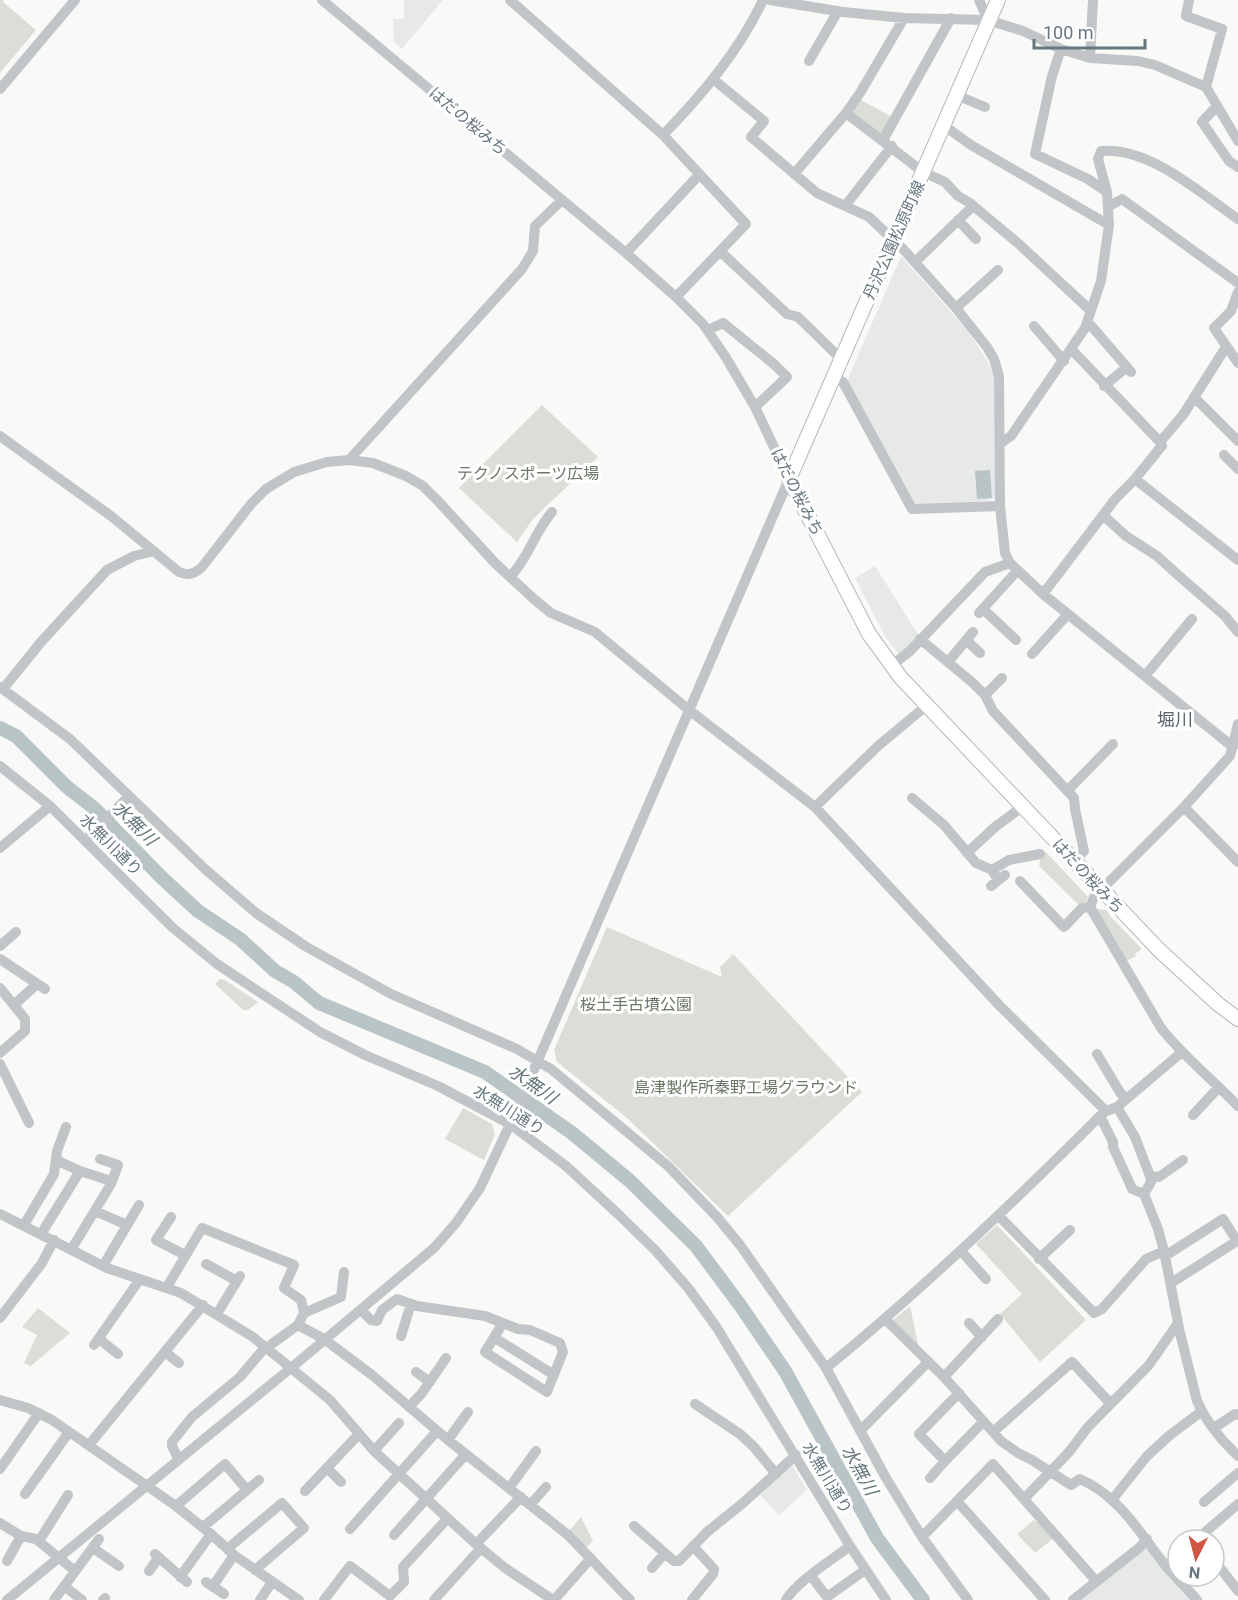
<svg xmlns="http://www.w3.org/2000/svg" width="1238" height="1600" viewBox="0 0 1238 1600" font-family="Roboto,'Noto Sans JP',sans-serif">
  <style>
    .built { fill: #e7e9e8 }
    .green { fill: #daded7 }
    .water { fill: #b9c4c7 }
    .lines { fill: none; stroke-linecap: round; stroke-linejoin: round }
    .river { stroke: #b9c4c7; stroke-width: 14 }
    .major-casing { stroke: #b3b8bb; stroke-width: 16 }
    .minor { stroke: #c1c5c8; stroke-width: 10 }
    .major { stroke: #fff; stroke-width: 14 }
    .labels { text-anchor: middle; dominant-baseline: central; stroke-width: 6; stroke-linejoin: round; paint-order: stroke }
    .street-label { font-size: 16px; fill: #67777f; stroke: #fff }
    .park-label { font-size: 16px; fill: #6b7866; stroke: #fff }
    .neighbourhood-label { font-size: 18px; fill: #59656b; stroke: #fff }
    .water-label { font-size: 18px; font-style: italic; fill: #637578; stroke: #fff }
  </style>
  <rect width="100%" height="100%" fill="#f9f9f8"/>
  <path class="built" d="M 404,0 L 443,0 L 402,49 L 394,42 L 393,19 L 404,19 Z
    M 901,256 L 970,333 L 994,372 L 995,497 L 988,501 L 912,504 L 847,381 Z
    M 875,566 L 919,636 L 899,655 L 886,638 L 855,578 Z
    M 791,1463 L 807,1490 L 779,1515 L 760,1495 Z
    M 1147,1546 L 1195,1600 L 1080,1600 Z"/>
  <path class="green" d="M 0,0 L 4,0 L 3,2 L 36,30 L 0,73 Z
    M 859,99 L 892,117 L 883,134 L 880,134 L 851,114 Z
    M 542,405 L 598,457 L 533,519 L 517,542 L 459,488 Z
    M 1046,852 L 1088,897 L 1084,905 L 1080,906 L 1039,866 L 1041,855 Z
    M 1095,909 L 1107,910 L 1110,916 L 1142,949 L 1135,954 L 1136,956 L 1125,962 Z
    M 607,927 L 722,977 L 720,967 L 733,954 L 862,1092 L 728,1216 L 626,1117 L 557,1062 L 554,1050 Z
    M 220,979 L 223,979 L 258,1002 L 248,1010 L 243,1010 L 215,984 Z
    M 463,1108 L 492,1124 L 495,1134 L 484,1160 L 445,1139 Z
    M 997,1225 L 1086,1320 L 1040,1362 L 1000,1314 L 1022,1294 L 976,1244 Z
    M 910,1306 L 919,1349 L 893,1320 Z
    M 38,1308 L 70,1333 L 31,1366 L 24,1363 L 37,1335 L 22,1327 Z
    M 581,1517 L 593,1541 L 585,1549 L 569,1531 Z
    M 1034,1520 L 1036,1522 L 1038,1520 L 1054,1538 L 1035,1553 L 1017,1534 Z"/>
  <path class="water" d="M 990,470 L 992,498 L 977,499 L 975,471 Z"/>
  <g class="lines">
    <path class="river" d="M 0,728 L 16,736 L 67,787 L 94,808 L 160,876 L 198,911 L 240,939 L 275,971 L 294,982 L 319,1003 L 485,1072 L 572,1133 L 630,1181 L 696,1246 L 740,1305 L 785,1371 L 877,1538 L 923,1600"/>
    <defs>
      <path id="major" d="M 998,0 L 789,479 L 869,634 L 901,678 L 1159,950 L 1218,1004 L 1238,1019"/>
    </defs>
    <use href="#major" class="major-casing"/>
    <path class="minor" d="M 510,0 L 663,135 L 746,224 L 676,297
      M 770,0 L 843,12 L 904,18 L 988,20 L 1023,31 L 1061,49 L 1090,58 L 1138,61 L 1155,65 L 1206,87 L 1238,141
      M 979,0 L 988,20
      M 1189,0 L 1186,16 L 1222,29 L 1206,87
      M 1061,49 L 1052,76 L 1035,154 L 1088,179 L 1107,192
      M 1090,58 L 1093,0
      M 809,61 L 838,11
      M 713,79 L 764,121 L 751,137 L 817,193 L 869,217 L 904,250 L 956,308 L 987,347 L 994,359 L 999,376 L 1000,506 L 1005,553 L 1010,563 L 1043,594 L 1233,747
      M 0,89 L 75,0
      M 956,95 L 985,107
      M 1216,107 L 1202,122 L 1229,161 L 1238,167
      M 846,113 L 923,172 L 945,182 L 958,196 L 970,203 L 1020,245 L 1091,311
      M 943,125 L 971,145 L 1109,225
      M 663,135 C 702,95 739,51 763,0
      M 883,140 L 951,18
      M 794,174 L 846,113 L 860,93 L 904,18
      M 845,206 L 892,146
      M 1108,207 L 1122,199 L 1238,283
      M 958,220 L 976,239
      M 721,252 L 787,314 L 798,317 L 841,359
      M 626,253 L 699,175
      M 916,261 L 973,206
      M 1238,292 L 1231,311 L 1214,328 L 1238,363
      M 956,308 L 998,270
      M 1088,322 L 1131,372
      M 1034,326 L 1064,361
      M 708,330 L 723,323 L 775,365 L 787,377 L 755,407
      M 1072,350 L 1160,442
      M 833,378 L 843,382 L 912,509 L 1000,506
      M 1104,386 L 1127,367
      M 1194,397 L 1238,441
      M 0,436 L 111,516 L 179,572 C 188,576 195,574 202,567 L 251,504 L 266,489 L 294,472 L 327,462 L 349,460 L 373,463 L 406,476 L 423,486 L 438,501 L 495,563 L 535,600 L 551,613 L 595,632 L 689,710 L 815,807 L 999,1005 L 1106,1111
      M 1001,443 L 1011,436 L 1085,328 L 1101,281 L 1109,225 L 1107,192 L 1098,159 L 1101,151 C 1149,146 1201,194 1238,219
      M 1224,455 L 1238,469
      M 349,460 L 522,269 L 533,251 L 535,226 L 562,200
      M 1135,479 L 1238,560
      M 1104,516 L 1126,536 L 1157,556 L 1178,575 L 1225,616 L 1238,632
      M 510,577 C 529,557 534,533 552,512
      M 1043,594 L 1116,498 L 1135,479 L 1160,448 L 1162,446 L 1160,442 L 1183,415 L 1226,347
      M 983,609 L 1016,640
      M 979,613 L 1017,571
      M 920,639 L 973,683 L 985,695 L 993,711 L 1074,798 L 1075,809 L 1084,851 L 1074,861
      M 966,640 L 980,653
      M 1032,654 L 1068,614
      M 948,662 L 973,632
      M 891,666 L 910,651 L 985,572 L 1010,563
      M 1145,676 L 1192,619
      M 0,687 L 70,739 L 205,869 L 256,913 L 305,946 L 391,994 L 517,1049 L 551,1069 L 668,1166 L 717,1217 L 740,1245 L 826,1368 L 886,1478 L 922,1537 L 968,1600
      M 3,689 L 41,642 L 107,570 L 134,556 L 154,551
      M 985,695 L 1002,678
      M 1238,724 L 1230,756 L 1184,807 L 1094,897 L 1090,907 L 1161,1028 C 1183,1056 1213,1080 1238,1106
      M 0,766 L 50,806 L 173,928 L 217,964 L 320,1032 L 365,1055 L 438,1086 L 510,1124 L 566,1166 L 618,1214 L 655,1250 L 689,1289 L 717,1328 L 850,1546 L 886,1600
      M 1068,790 L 1113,744
      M 912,798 L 944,825 L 976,863 L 992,870 L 998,880
      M 815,807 L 878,746 L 926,706
      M 1184,807 L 1238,862
      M 85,841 L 129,796
      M 0,848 L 50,806
      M 967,853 L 995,827 L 1022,807
      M 992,870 L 1009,860 L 1040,854
      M 1020,881 L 1064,927 L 1082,908 L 1090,907
      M 991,886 L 1005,875
      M 0,946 L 16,932
      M 0,959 L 45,989
      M 0,988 L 25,1019 L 25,1031 L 0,1053
      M 15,1004 L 37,984
      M 1097,1054 L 1121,1094 L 1127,1098
      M 0,1064 L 29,1123
      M 1117,1107 L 1135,1137 L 1150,1176 L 1151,1182 L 1144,1194
      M 1193,1115 L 1219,1087
      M 1100,1116 L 1113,1142 L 1113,1147 L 1130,1184 L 1132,1189 L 1144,1194 L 1158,1229 L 1164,1251 L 1180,1333 L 1197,1401 C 1206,1421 1222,1441 1238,1456
      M 56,1160 L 80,1171 L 111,1181
      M 1150,1176 L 1159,1177 L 1183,1160
      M 95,1211 L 127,1225
      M 0,1214 L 107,1268 L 181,1293 L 253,1337 L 330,1400 L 374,1451 L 476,1544 L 505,1568 L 553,1600
      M 999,1216 L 1094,1313 L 1102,1309 L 1146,1259 L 1164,1251
      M 171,1217 L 156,1240 L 185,1255
      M 24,1225 L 54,1174 L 57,1151 L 66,1127
      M 41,1234 L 80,1171
      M 71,1250 L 111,1184 L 118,1165 L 100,1159
      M 961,1251 L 986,1279
      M 1165,1256 L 1223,1219 L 1237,1241 L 1171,1283
      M 1039,1259 L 1070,1230
      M 206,1264 L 237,1281
      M 103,1266 L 139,1205
      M 167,1287 L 202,1228 L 294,1265 L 284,1288 L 301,1300 L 304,1313 L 298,1325 L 262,1351 L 240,1377 L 192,1417 L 172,1442 L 172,1446 L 178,1458
      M 361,1310 L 371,1320 L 377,1321 L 382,1310 L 397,1299 L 417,1306 L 485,1316 L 518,1329 L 530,1330 L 560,1343 L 563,1352 L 547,1392 L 485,1352 L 503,1323
      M 304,1313 L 341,1297 L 344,1272
      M 217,1314 L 240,1276
      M 0,1318 L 42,1263 L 54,1240
      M 886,1320 L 944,1377 L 1001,1441 L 1018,1453 L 1032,1460 L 1071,1485 L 1080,1479 C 1119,1496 1140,1533 1165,1565 C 1175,1577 1187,1588 1197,1600
      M 969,1323 L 982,1337
      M 298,1325 L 324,1339 L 372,1375 L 448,1440 L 568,1535 L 630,1600
      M 401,1336 L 411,1304
      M 495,1338 L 554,1375
      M 99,1339 L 118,1354
      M 94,1345 L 140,1279
      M 165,1352 L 179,1363
      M 826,1368 C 922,1290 1012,1204 1100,1116 L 1106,1111 L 1117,1107 L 1182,1052
      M 416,1372 L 430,1382
      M 944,1377 L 998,1319
      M 959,1393 L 919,1434 L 945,1461 L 983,1422
      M 0,1400 L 28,1408 L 52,1420 L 176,1506 L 211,1534 L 234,1555 L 299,1600
      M 695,1404 L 740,1434 L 754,1447 L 776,1474
      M 409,1407 L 422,1393 L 446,1358
      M 1214,1428 L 1235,1414 L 1238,1415
      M 860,1431 L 928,1362
      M 993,1432 L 1072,1362 L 1110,1403
      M 448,1440 L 468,1412
      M 89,1445 L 203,1305
      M 374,1451 L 399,1423
      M 327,1468 L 341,1482
      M 0,1469 L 39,1413
      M 930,1478 L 945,1461
      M 509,1488 L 536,1451
      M 305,1491 L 358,1435
      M 25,1494 L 69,1432
      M 1024,1499 L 1069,1452 L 1088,1427 L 1149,1365 L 1178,1323
      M 1112,1500 L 1147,1456 L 1170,1435 L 1202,1411
      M 957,1501 L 1045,1600
      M 1204,1502 L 1238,1473
      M 530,1505 L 546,1487
      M 176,1506 L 225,1464 L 247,1490
      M 0,1523 L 21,1536 L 36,1539 L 75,1571
      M 634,1526 L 674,1561 L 679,1561 L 707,1532 L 743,1503 L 796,1455
      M 203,1527 L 259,1480
      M 350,1529 L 437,1431
      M 394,1535 L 466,1454
      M 922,1537 L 993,1464 L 1096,1581
      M 1196,1540 L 1238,1504
      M 39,1541 L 68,1495
      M 476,1544 L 521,1497
      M 93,1548 L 119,1566
      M 227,1549 L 282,1503 L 304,1528 L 255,1570
      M 155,1554 L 187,1582
      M 7,1561 L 21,1536
      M 1218,1565 L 1238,1591
      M 1166,1566 L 1178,1556
      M 652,1568 L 665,1553
      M 149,1571 L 159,1557
      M 811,1576 L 827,1597 L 865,1570
      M 180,1577 L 211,1534
      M 206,1582 L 224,1594
      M 64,1586 L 82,1600
      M 213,1586 L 234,1555
      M 7,1600 L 291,1368 L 434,1248 L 456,1223 L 480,1188 L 513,1118 L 789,479 L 755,407 L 725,356 L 703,324 L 676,297 L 626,253 L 322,0
      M 54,1600 L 99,1539
      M 103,1600 L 105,1598
      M 260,1600 L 272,1582
      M 324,1600 L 350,1566 L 390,1596 L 404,1582 L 403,1567 L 447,1519
      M 434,1600 L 481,1548
      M 554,1600 L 591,1558
      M 692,1600 L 713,1574 L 714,1569 L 693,1546
      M 786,1600 C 797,1581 832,1560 850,1546
      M 1073,1600 L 1139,1548 L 1147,1539"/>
    <use href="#major" class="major"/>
  </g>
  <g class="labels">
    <g class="street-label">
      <text transform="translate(468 121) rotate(40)">はだの桜みち</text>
      <text transform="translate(894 240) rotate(-66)">丹沢公園松原町線</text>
      <text transform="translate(797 492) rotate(63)">はだの桜みち</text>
      <text transform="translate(111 845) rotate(45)">水無川通り</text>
      <text transform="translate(1088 876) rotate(47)">はだの桜みち</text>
      <text transform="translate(509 1110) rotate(32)">水無川通り</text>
      <text transform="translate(827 1478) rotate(59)">水無川通り</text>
    </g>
    <g class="park-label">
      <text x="528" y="473">テクノスポーツ広場</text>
      <text x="636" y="1004">桜土手古墳公園</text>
      <text x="746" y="1087">島津製作所秦野工場グラウンド</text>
    </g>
    <g class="neighbourhood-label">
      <text x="1175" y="719">堀川</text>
    </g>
    <g class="water-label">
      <text transform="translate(135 823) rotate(45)">水無川</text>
      <text transform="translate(533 1084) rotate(35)">水無川</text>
      <text transform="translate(860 1470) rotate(61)">水無川</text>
    </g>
  </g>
  <g transform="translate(1196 1558) rotate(186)"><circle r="28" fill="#ffffff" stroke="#c2c9cc" stroke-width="1.5"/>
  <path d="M0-4.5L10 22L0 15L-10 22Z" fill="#cf5642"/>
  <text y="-9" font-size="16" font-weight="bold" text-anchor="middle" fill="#67777f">N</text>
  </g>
  <path d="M1034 39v9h111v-9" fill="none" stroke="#67777f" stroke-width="3"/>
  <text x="1043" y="39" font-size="18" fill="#67777f" stroke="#ffffff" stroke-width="4.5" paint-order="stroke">100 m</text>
</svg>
